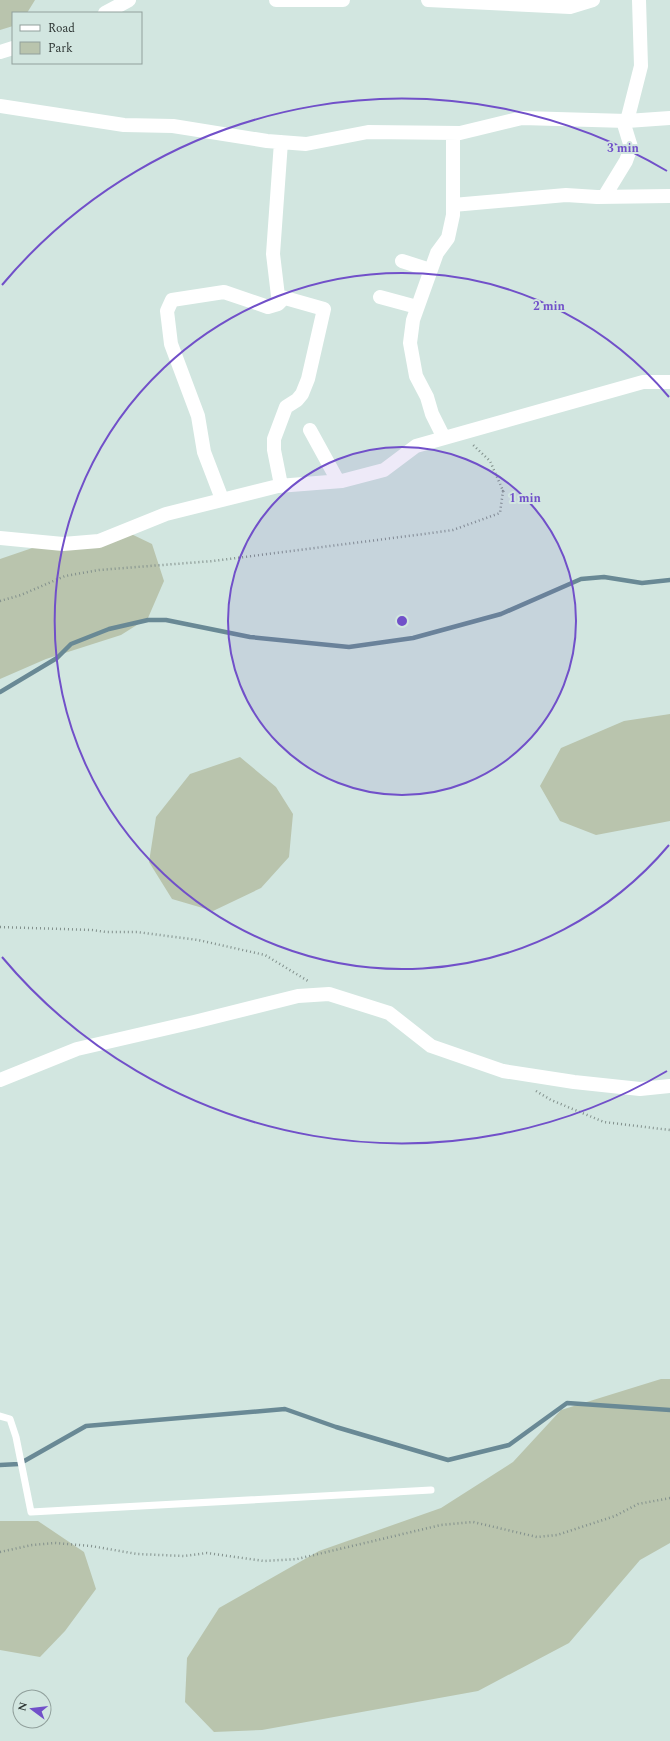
<svg xmlns="http://www.w3.org/2000/svg" width="670" height="1741" viewBox="0 0 670 1741" font-family="Spectral,serif">
  <style>
    .green { fill: #b9c4ad }
    .lines { fill: none; stroke-linecap: round; stroke-linejoin: round }
    .stream { stroke: #698995; stroke-width: 4.5 }
    .path { stroke: #82908c; stroke-width: 2.5; stroke-dasharray: 1 3; stroke-linecap: butt }
    .lane { stroke: #fff; stroke-width: 7 }
    .street { stroke: #fff; stroke-width: 14 }
    .ring { fill: none; stroke: #7150c9; stroke-width: 2 }
    .centre { fill: #7150c9; stroke: #d2e6e0; stroke-width: 2 }
    .ring-label { font-size: 12px; text-anchor: middle; font-weight: bold; fill: #7150c9; stroke: #d2e6e0; stroke-width: 4; stroke-linejoin: round; paint-order: stroke }
  </style>
  <rect width="100%" height="100%" fill="#d2e6e0"/>
  <path class="green" d="M 0,0 L 35,0 L 27,13 L 13,13 L 13,26 L 0,30 Z
    M 125,531 L 152,544 L 164,581 L 148,618 L 121,635 L 46,659 L 0,679 L 0,559 L 47,543 Z
    M 670,714 L 670,821 L 596,835 L 560,821 L 540,786 L 561,748 L 624,721 Z
    M 240,757 L 276,787 L 293,814 L 289,857 L 261,888 L 213,911 L 172,899 L 149,862 L 156,817 L 190,774 Z
    M 661,1379 L 670,1379 L 670,1543 L 640,1560 L 569,1643 L 478,1691 L 262,1730 L 214,1732 L 185,1702 L 187,1658 L 219,1608 L 319,1551 L 441,1508 L 513,1462 L 561,1410 Z
    M 0,1521 L 38,1521 L 84,1552 L 96,1589 L 65,1631 L 40,1657 L 0,1650 Z"/>
  <g class="lines">
    <path class="stream" d="M 0,692 L 57,658 L 71,644 L 109,629 L 148,620 L 166,620 L 250,637 L 349,647 L 413,638 L 501,614 L 581,579 L 604,577 L 642,583 L 670,580
      M 0,1465 L 19,1464 L 86,1426 L 285,1409 L 336,1427 L 448,1460 L 509,1445 L 567,1403 L 670,1410"/>
    <path class="path" d="M 0,601 L 21,595 L 65,576 L 99,570 L 213,561 L 424,534 L 453,530 L 500,513 L 503,491 L 504,493 L 490,461 L 472,444
      M 0,927 L 92,930 L 106,932 L 137,932 L 198,940 L 265,955 L 308,981
      M 536,1091 L 551,1100 L 604,1122 L 670,1130
      M 0,1552 L 32,1545 L 55,1543 L 91,1546 L 137,1554 L 184,1556 L 207,1553 L 264,1561 L 297,1559 L 441,1525 L 473,1522 L 537,1537 L 557,1535 L 615,1516 L 638,1504 L 670,1498"/>
    <path class="lane" d="M 0,1416 L 10,1419 L 16,1437 L 31,1512 L 431,1490"/>
    <path class="street" d="M 276,0 L 343,0
      M 428,0 L 570,7 L 593,0
      M 105,13 L 129,0
      M 0,52 L 13,48
      M 0,106 L 124,125 L 173,126 L 267,141 L 306,144 L 368,132 L 460,133 L 522,118 L 627,121 L 670,118
      M 627,121 L 641,66 L 639,0
      M 281,142 L 273,254 L 278,296 L 324,309 L 308,379 L 302,394 L 297,400 L 286,407 L 274,439 L 274,450 L 281,485
      M 604,197 L 626,161 L 631,147 L 623,121
      M 453,205 L 566,195 L 597,197 L 669,196
      M 402,261 L 430,270
      M 380,297 L 417,307
      M 310,430 L 338,481
      M 444,438 L 432,414 L 427,397 L 416,376 L 410,343 L 413,320 L 437,253 L 448,238 L 453,215 L 453,133
      M 222,499 L 204,452 L 198,416 L 171,344 L 167,311 L 172,300 L 224,292 L 268,307 L 278,304 L 284,298
      M 0,538 L 63,544 L 99,541 L 166,514 L 278,486 L 342,481 L 384,470 L 416,446 L 643,382 L 670,382
      M 0,1080 L 77,1049 L 194,1022 L 298,996 L 329,994 L 389,1013 L 431,1046 L 503,1071 L 574,1082 L 640,1089 L 670,1086"/>
  </g>
  <circle cx="402" cy="621" r="174" fill="#7150c9" fill-opacity=".12"/>
  <g class="ring">
    <circle cx="402" cy="621" r="174"/>
    <path d="M669 845A348 348 0 1 1 669 397"/>
    <path d="M667 1071A522 522 0 0 1 2 957M2 285A522 522 0 0 1 667 171"/>
  </g>
  <circle cx="402" cy="621" r="6" class="centre"/>
  <g class="ring-label">
    <text x="623" y="152">3 min</text>
    <text x="549" y="310">2 min</text>
    <text x="525" y="502">1 min</text>
  </g>
  <rect x="12" y="12" width="130" height="52" fill="#d2e6e0" stroke="#91a09c"/>
  <rect x="20" y="25" width="20" height="6" fill="#ffffff" stroke="#91a09c"/>
  <text x="48" y="32" font-size="12" fill="#2f3735">Road</text>
  <rect x="20" y="42" width="20" height="12" fill="#b9c4ad" stroke="#91a09c"/>
  <text x="48" y="52" font-size="12" fill="#2f3735">Park</text>
  <g transform="translate(32 1709) rotate(285)"><circle r="19" fill="#d2e6e0" stroke="#91a09c"/>
  <path d="M0-3L7 15L0 10L-7 15Z" fill="#7150c9"/>
  <text y="-6" font-size="11" font-weight="bold" text-anchor="middle" fill="#2f3735">N</text>
  </g>
</svg>
